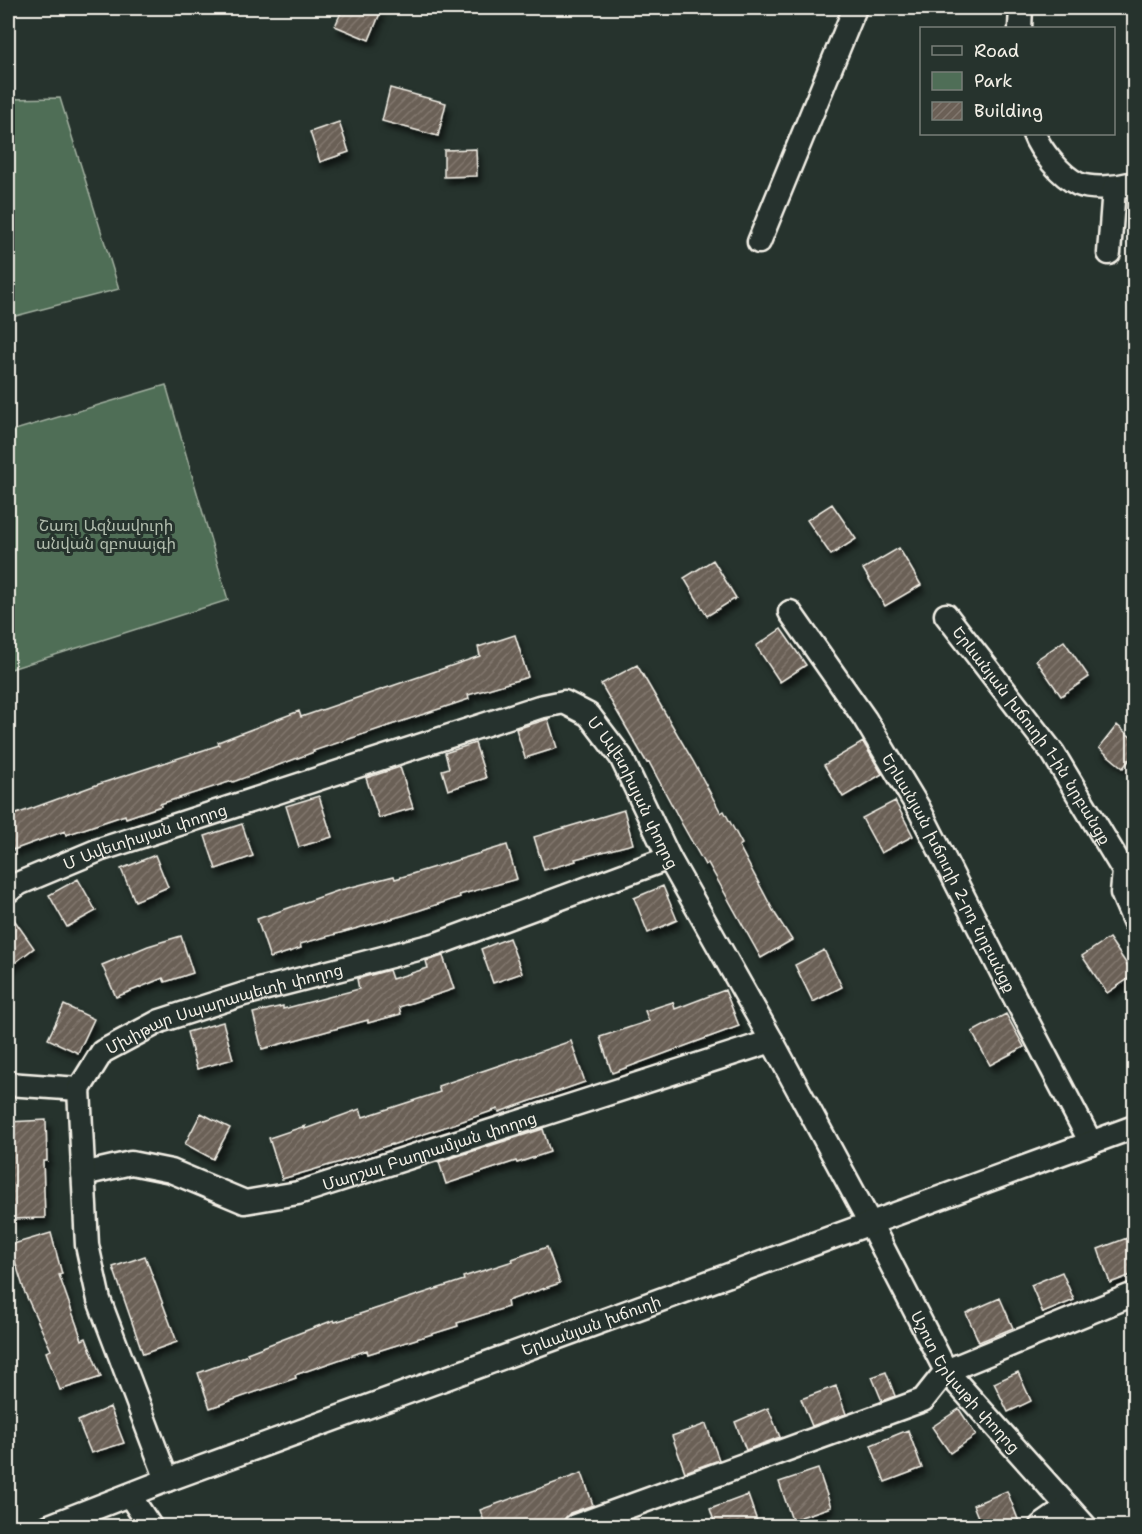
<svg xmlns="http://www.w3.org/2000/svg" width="1142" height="1534" viewBox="0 0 1142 1534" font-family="'Shantell Sans','Noto Sans Armenian',sans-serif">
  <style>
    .park { fill: #4f6e57; stroke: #a2b0a0; stroke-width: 1.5 }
    .building { fill: url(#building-hatch); stroke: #f4f1e8; stroke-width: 1.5; filter: url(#shadow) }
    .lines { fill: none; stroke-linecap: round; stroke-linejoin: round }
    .minor-casing { stroke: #f4f1e8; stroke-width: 27 }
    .minor { stroke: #26332d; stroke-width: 22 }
    .labels { text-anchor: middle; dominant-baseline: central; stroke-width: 6; stroke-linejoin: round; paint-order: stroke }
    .park-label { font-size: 16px; fill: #b2bdae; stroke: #26332d }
    .street-label { font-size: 16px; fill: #f4f1e8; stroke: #26332d }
  </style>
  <defs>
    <pattern id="building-hatch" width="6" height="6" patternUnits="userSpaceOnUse" patternTransform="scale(1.5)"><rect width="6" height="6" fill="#6b6056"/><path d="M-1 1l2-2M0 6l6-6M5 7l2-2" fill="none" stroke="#81776e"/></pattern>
    <filter id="shadow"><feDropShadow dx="3.5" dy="6" stdDeviation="3" flood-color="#0009"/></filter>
  </defs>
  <rect width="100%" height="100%" fill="#26332d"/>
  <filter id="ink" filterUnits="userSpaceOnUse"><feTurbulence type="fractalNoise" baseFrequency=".0167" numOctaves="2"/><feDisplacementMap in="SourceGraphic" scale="12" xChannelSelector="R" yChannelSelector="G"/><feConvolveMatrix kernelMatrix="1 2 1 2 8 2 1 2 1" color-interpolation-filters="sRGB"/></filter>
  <g filter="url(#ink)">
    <path class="park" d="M 60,98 L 119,289 L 8,318 L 8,99 Z
      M 166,385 L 228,600 L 8,670 L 8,432 Z"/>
    <path class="building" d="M 343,8 L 371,8 L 381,11 L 369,40 L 335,26 Z
      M 390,88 L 446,103 L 438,136 L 382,121 Z
      M 339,122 L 349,152 L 320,162 L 310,132 Z
      M 476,149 L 477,176 L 444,177 L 444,150 Z
      M 832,504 L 856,539 L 831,555 L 807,520 Z
      M 899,548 L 921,585 L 885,606 L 863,569 Z
      M 713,560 L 736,598 L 707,616 L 684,578 Z
      M 781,629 L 806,665 L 780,682 L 756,646 Z
      M 515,635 L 528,677 L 468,695 L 469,699 L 313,751 L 314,752 L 233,782 L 232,781 L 160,804 L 161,806 L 126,818 L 125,815 L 66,835 L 65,831 L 13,850 L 8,834 L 8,817 L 96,785 L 219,745 L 218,742 L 299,711 L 301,717 L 480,656 L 478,647 Z
      M 1064,641 L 1089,677 L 1061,696 L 1036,660 Z
      M 637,665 L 693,761 L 721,813 L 724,811 L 742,844 L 739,846 L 774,912 L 792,940 L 761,958 L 708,863 L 705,865 L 682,824 L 649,762 L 647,763 L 601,684 Z
      M 548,719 L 557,748 L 525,758 L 516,729 Z
      M 1117,725 L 1134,740 L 1134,754 L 1123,768 L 1099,748 Z
      M 863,742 L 882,774 L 843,797 L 824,765 Z
      M 475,743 L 486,778 L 448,790 L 442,770 L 449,768 L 445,753 Z
      M 400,767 L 413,808 L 379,818 L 366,778 Z
      M 319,796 L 332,837 L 299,847 L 286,806 Z
      M 895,801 L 913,836 L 881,853 L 862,818 Z
      M 624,810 L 633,844 L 575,859 L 576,861 L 544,870 L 534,837 Z
      M 242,824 L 253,856 L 216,869 L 205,836 Z
      M 507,845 L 517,879 L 459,895 L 460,897 L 405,915 L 300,944 L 301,948 L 270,958 L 257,919 L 340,890 L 394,876 L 395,879 Z
      M 155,855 L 168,887 L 135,901 L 121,869 Z
      M 78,879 L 96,911 L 67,927 L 49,895 Z
      M 663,886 L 677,920 L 648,933 L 634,898 Z
      M 8,911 L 34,948 L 8,968 Z
      M 181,936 L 193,973 L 165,982 L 163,978 L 116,997 L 102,965 L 148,946 Z
      M 509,938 L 522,973 L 493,983 L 481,949 Z
      M 1109,938 L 1134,975 L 1107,993 L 1082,956 Z
      M 824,950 L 842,987 L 813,1002 L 795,965 Z
      M 443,956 L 454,989 L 399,1007 L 401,1014 L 368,1023 L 368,1020 L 262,1049 L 253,1013 L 283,1006 L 283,1009 L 359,989 L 357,979 L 389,970 L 392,979 L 428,968 L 426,961 Z
      M 725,990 L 739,1026 L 612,1073 L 600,1037 L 649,1021 L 645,1011 L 673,1002 L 675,1009 Z
      M 64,1005 L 94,1019 L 78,1053 L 48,1039 Z
      M 1006,1014 L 1024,1047 L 990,1065 L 972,1032 Z
      M 223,1022 L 233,1059 L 197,1069 L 187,1032 Z
      M 571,1041 L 585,1082 L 499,1112 L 498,1109 L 392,1145 L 392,1144 L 340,1162 L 282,1179 L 269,1138 L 305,1126 L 305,1129 L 360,1109 L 363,1117 L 440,1092 L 438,1086 Z
      M 201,1113 L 230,1128 L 213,1159 L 185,1144 Z
      M 46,1120 L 47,1161 L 43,1161 L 45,1218 L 8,1219 L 8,1122 Z
      M 543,1129 L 550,1152 L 517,1163 L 516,1161 L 446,1184 L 439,1162 Z
      M 51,1233 L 62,1274 L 59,1275 L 82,1340 L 86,1338 L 101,1377 L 60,1390 L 46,1352 L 51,1350 L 25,1293 L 10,1245 Z
      M 1127,1238 L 1134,1257 L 1134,1274 L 1110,1283 L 1098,1249 Z
      M 547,1247 L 560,1283 L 507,1301 L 508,1307 L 457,1323 L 458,1326 L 368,1354 L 367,1350 L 295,1375 L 296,1378 L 210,1408 L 198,1373 L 248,1355 L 247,1353 L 334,1320 L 335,1322 L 464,1280 L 463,1277 L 513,1261 L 512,1259 Z
      M 145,1256 L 177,1342 L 143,1354 L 113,1267 Z
      M 1062,1272 L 1074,1300 L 1043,1313 L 1031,1285 Z
      M 1000,1298 L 1013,1328 L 979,1342 L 966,1313 Z
      M 886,1372 L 895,1396 L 882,1401 L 872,1377 Z
      M 1018,1372 L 1031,1401 L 1008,1412 L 994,1383 Z
      M 836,1386 L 846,1414 L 812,1426 L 801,1399 Z
      M 110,1407 L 124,1443 L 91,1453 L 78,1421 Z
      M 768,1408 L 780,1437 L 746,1450 L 735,1422 Z
      M 959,1409 L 976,1435 L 950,1453 L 932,1427 Z
      M 706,1424 L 719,1460 L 685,1472 L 672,1436 Z
      M 908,1430 L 922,1468 L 885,1482 L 871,1445 Z
      M 818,1469 L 831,1507 L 792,1520 L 779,1482 Z
      M 582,1473 L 593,1505 L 570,1513 L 563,1521 L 549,1527 L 486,1527 L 480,1510 Z
      M 1007,1491 L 1021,1527 L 982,1527 L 973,1505 Z
      M 748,1495 L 759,1527 L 716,1527 L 710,1509 Z"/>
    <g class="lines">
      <defs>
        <g id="minor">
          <path d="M 1020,28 L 1021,8"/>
          <path d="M 1034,134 C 1040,150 1061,176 1078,184 C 1093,190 1119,187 1134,183"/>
          <path d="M 759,242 L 855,8"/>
          <path d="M 1109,253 L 1114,188"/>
          <path id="s1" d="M 790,612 L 865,719 L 919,809 L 1001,971 L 1091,1143"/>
          <path id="s2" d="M 946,615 L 1053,753 L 1124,871 L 1122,893 L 1134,921"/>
          <path id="s3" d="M 8,891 L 20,883 L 99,850 L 539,707 L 564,702 L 589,715 L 621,757 L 669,858 L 772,1041 L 870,1223 L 946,1371 L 1085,1526"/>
          <path d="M 8,1084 L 79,1089"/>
          <path id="s4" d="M 83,1174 L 131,1163 L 171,1171 L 245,1202 L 298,1193 L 772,1041"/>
          <path id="s5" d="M 167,1480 L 99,1300 L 87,1245 L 79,1089 L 102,1052 L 160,1021 L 244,994 L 437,944 L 669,858"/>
          <path d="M 130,1496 L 150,1526"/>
          <path id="s6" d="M 49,1526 L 167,1480 L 1134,1127"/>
          <path d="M 575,1526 L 923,1400 L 946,1371 L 1134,1294"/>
          <path d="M 1041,1526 L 1068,1507"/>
        </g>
      </defs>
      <use href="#minor" class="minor-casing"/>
      <use href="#minor" class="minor"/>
    </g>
  </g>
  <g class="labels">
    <g class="park-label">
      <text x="106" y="525">Շառլ Ազնավուրի<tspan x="106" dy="18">անվան զբոսայգի</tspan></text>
    </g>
    <g class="street-label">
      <text stroke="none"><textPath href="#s2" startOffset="148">Երևանյան խճուղի 1-ին նրբանցք</textPath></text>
      <text stroke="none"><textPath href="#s3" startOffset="706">Մ Ավետիսյան փողոց</textPath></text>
      <text stroke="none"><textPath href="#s3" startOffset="148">Մ Ավետիսյան փողոց</textPath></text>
      <text stroke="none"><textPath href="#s1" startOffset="306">Երևանյան խճուղի 2-րդ նրբանցք</textPath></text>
      <text stroke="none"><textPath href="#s5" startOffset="579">Մխիթար Սպարապետի փողոց</textPath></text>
      <text stroke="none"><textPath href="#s4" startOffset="362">Մարշալ Բաղրամյան փողոց</textPath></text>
      <text stroke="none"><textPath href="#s6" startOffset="578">Երևանյան խճուղի</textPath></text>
      <text stroke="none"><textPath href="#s3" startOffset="1384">Աշոտ Երկաթի փողոց</textPath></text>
    </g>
  </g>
  <rect width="1142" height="1534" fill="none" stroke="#26332d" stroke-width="30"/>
  <rect x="15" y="15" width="1112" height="1504" fill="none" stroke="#f4f1e8" stroke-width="2" filter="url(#ink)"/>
  <rect x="920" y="27" width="195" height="108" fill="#26332d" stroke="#787f78" stroke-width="1.5"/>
  <rect x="932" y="46" width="30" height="9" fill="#26332d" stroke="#787f78" stroke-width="1.5"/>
  <text x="974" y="57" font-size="18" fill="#f4f1e8">Road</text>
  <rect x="932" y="72" width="30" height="18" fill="#4f6e57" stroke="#787f78" stroke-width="1.5"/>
  <text x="974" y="87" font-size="18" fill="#f4f1e8">Park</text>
  <rect x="932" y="102" width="30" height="18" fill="url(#building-hatch)" stroke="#787f78" stroke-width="1.5"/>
  <text x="974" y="117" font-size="18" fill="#f4f1e8">Building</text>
</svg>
